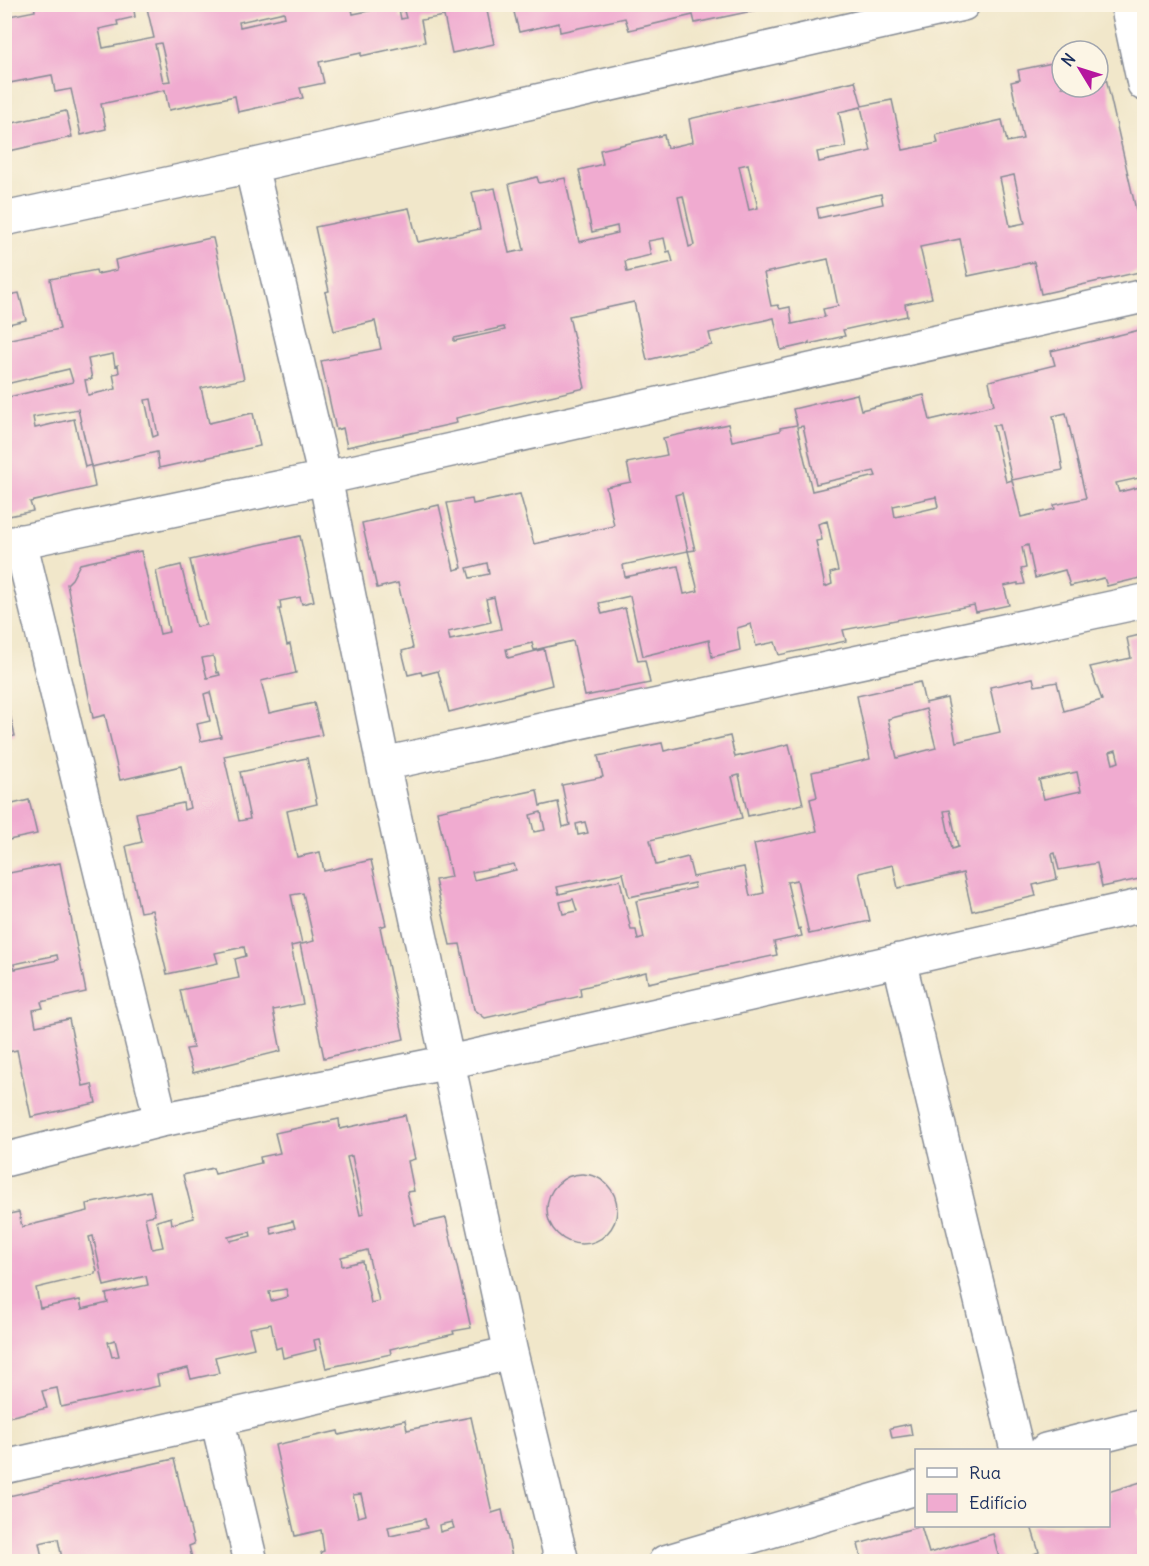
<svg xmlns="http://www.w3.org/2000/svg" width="1149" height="1566" viewBox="0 0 1149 1566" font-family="Delius,sans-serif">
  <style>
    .building { fill: #f0abd0; fill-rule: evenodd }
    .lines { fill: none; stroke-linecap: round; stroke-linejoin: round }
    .minor-casing { stroke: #868b94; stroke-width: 36 }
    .minor { stroke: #fff; stroke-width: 33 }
  </style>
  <rect width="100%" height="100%" fill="#fcf5e5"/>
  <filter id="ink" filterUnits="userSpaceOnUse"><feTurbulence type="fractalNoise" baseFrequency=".0167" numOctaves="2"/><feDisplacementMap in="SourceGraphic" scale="12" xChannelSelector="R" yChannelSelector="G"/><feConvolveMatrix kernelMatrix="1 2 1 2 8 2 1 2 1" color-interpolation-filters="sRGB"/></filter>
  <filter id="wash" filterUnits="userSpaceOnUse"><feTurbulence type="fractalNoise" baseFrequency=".008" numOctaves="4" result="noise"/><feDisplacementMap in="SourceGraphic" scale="24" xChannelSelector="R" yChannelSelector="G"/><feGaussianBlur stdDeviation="1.35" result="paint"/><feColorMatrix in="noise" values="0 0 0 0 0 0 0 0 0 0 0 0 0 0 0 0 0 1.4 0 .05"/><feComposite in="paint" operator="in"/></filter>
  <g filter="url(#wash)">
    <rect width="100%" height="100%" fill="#f1e7ca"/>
    <g id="blocks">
      <path class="building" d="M 34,4 L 133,4 L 135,17 L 117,21 L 118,25 L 99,29 L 103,48 L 154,38 L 146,4 L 351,4 L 353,14 L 383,8 L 382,4 L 398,4 L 401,19 L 406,18 L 402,4 L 475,4 L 476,9 L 486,6 L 494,44 L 452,53 L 444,16 L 421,20 L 425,42 L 361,56 L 361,53 L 319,62 L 324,83 L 300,88 L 303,98 L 238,112 L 235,96 L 169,110 L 165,90 L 101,104 L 106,129 L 81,135 L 71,89 L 55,92 L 52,75 L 4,84 L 4,17 L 35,11 ZM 284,12 L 285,17 L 240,27 L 239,22 ZM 161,43 L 170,81 L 163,82 L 155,44 Z
        M 512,4 L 776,4 L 776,6 L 695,23 L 693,15 L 629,30 L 625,18 L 560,32 L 559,23 L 519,32 Z
        M 1098,54 L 1100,54 L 1101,56 L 1144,245 L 1144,271 L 1041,294 L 1034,262 L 968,276 L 960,239 L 920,247 L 932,298 L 905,304 L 907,316 L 843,330 L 845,336 L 809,344 L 809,342 L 807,344 L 781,350 L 774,318 L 709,333 L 712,345 L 647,360 L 634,302 L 569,316 L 585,388 L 456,418 L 457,423 L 347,447 L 343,428 L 336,430 L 321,361 L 381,349 L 375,321 L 334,331 L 325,292 L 329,291 L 315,227 L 409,208 L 418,242 L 480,229 L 472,192 L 495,188 L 509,253 L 524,250 L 509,184 L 537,177 L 539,183 L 565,178 L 579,242 L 618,233 L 617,226 L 592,232 L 579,170 L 603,164 L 600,150 L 664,135 L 667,148 L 693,142 L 689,119 L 855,81 L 862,106 L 892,100 L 903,150 L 938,143 L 936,135 L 1002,120 L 1007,142 L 1023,139 L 1011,82 L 1020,80 L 1018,70 L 1062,61 L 1062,87 L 1098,87 ZM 861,107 L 871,151 L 819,162 L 817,152 L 846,147 L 839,112 ZM 748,164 L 758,208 L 749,210 L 739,166 ZM 1014,175 L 1025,223 L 1010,226 L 1000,178 ZM 881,194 L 883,204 L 819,218 L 817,208 ZM 683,196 L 694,245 L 689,247 L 678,197 ZM 664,238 L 667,252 L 670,251 L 673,262 L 627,272 L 625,261 L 651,255 L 648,241 ZM 828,259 L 838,306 L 823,309 L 825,317 L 792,324 L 790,307 L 780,309 L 778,305 L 771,306 L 764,273 ZM 504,327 L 505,330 L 454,341 L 454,338 Z
        M 66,111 L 72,137 L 9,151 L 4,125 Z
        M 210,238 L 213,238 L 244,379 L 201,388 L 209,423 L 253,413 L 260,446 L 159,468 L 157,452 L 91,467 L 78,409 L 33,417 L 35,428 L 74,419 L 85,467 L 91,465 L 95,487 L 30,502 L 33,511 L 4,517 L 5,340 L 60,329 L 50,279 L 96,270 L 97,274 L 117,270 L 115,260 ZM 113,354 L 115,366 L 118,365 L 119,373 L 113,374 L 116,389 L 88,395 L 85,380 L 92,379 L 88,359 ZM 69,369 L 73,382 L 9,397 L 6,384 ZM 151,399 L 158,435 L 153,437 L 145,400 Z
        M 19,293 L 26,320 L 4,325 L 4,296 Z
        M 1144,329 L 1144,477 L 1116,483 L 1119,492 L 1144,486 L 1144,577 L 1107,586 L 1104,578 L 1070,586 L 1065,570 L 1035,578 L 1028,545 L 1022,547 L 1026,568 L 1021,569 L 1025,584 L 1018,585 L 1018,583 L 1004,586 L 1009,605 L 976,612 L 974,605 L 843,630 L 846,641 L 779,655 L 775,642 L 756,646 L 751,624 L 737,628 L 740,650 L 712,657 L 709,640 L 643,656 L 630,596 L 599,603 L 602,614 L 625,608 L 638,661 L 645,660 L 650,683 L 585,696 L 573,641 L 534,650 L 532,643 L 506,649 L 508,658 L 544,649 L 552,685 L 449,712 L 438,671 L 422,675 L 421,672 L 408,675 L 402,651 L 413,648 L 398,583 L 377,588 L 362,523 L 439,505 L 454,570 L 462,568 L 447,503 L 472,499 L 473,504 L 520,494 L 534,544 L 614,526 L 606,487 L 631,482 L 627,463 L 667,455 L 663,438 L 728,424 L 732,441 L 780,431 L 780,428 L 797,425 L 793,409 L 857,394 L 861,410 L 924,395 L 930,420 L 994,405 L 989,381 L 1055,365 L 1051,351 ZM 1066,413 L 1086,498 L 1054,505 L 1055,509 L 1021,517 L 1012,480 L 1006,482 L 993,425 L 999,425 L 1012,480 L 1063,470 L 1053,416 ZM 803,426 L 816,484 L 874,471 L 876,476 L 812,491 L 797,427 ZM 682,493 L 695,550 L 688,551 L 698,591 L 684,594 L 678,566 L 625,577 L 623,565 L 688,551 L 675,495 ZM 936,497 L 938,507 L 895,517 L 893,506 ZM 827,521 L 838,571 L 830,573 L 832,584 L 825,587 L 816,541 L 822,540 L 818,524 ZM 487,563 L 489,574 L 470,578 L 467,568 ZM 494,597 L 501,629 L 450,640 L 448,632 L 491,622 L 486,599 Z
        M 300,536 L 314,601 L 302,604 L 300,597 L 280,601 L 281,609 L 279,609 L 287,645 L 290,644 L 296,673 L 261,681 L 269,713 L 314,703 L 322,735 L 224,756 L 239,821 L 250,819 L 240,772 L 307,758 L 317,804 L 287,811 L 297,857 L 320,852 L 324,871 L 371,860 L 386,925 L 380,927 L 404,1039 L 324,1058 L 300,944 L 291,946 L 303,1004 L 273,1010 L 281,1051 L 193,1073 L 186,1049 L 193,1048 L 180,990 L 239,978 L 235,959 L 246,956 L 244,947 L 215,953 L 218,963 L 167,974 L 152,910 L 140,912 L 126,846 L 142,842 L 136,813 L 183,803 L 184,810 L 190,808 L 181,766 L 120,780 L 105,715 L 93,718 L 67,584 L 72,579 L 80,564 L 141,551 L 160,634 L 169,632 L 156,571 L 181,565 L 196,627 L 206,625 L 190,560 ZM 213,656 L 217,673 L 219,672 L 220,675 L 207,678 L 202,658 ZM 210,692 L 221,737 L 201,741 L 197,724 L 210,721 L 204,694 ZM 303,893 L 314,941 L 302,944 L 291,895 Z
        M 1144,634 L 1144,878 L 1102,887 L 1097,863 L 1059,870 L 1055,853 L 1052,854 L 1057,879 L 1033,885 L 1036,896 L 972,911 L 963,873 L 898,888 L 893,865 L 859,873 L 870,921 L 809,934 L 797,880 L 787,882 L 798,929 L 800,928 L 802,936 L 774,942 L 777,955 L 648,983 L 646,972 L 580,988 L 581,996 L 485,1018 L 474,1009 L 460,944 L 450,945 L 435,880 L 451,877 L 437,811 L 537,790 L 540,806 L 558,802 L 563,827 L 570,825 L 562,785 L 603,777 L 598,756 L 662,743 L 664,751 L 730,736 L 735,757 L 789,744 L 803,804 L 748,816 L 739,775 L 732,777 L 742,818 L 650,840 L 656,865 L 688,857 L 693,877 L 744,867 L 750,896 L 764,893 L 754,844 L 817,831 L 810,799 L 817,797 L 812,772 L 870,759 L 857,696 L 920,682 L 925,703 L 947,698 L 956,742 L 1000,732 L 990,687 L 1033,678 L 1035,686 L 1057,682 L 1064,711 L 1102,700 L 1090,667 L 1131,658 L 1127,638 ZM 926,709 L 936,748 L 897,758 L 888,719 ZM 1116,750 L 1119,762 L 1113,764 L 1110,752 ZM 1077,772 L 1081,791 L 1044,799 L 1039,780 ZM 950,810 L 958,847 L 952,849 L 944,811 ZM 541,812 L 545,830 L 534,832 L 530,815 ZM 585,822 L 588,833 L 578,835 L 576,824 ZM 514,864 L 516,870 L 474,880 L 472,872 ZM 623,873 L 629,897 L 694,883 L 695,888 L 636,901 L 644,938 L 638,940 L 636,930 L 631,930 L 620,880 L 559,894 L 557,887 ZM 573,899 L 577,911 L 563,914 L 560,902 Z
        M 9,710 L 15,736 L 4,738 L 4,711 Z
        M 29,800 L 37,834 L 4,841 L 4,806 Z
        M 60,863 L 86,992 L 41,1002 L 43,1008 L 33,1010 L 36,1026 L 69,1019 L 83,1086 L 92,1084 L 96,1103 L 31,1117 L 17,1050 L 4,1053 L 4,874 ZM 57,955 L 58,960 L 15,969 L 14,964 Z
        M 405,1115 L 415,1159 L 408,1161 L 414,1191 L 407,1192 L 415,1225 L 446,1218 L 471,1328 L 453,1331 L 454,1334 L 390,1349 L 391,1354 L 326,1368 L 319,1339 L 314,1340 L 316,1350 L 283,1358 L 281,1347 L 276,1349 L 271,1324 L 249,1328 L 254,1348 L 215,1357 L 219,1373 L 191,1379 L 188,1368 L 157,1375 L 159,1386 L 61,1407 L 57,1388 L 42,1391 L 47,1408 L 4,1418 L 4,1215 L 19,1212 L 22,1227 L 88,1211 L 87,1204 L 150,1191 L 155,1215 L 145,1217 L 152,1249 L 163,1247 L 157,1221 L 171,1217 L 172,1224 L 194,1218 L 183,1175 L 213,1168 L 215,1174 L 261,1163 L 260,1157 L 280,1153 L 275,1133 L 339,1119 L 340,1129 ZM 352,1156 L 364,1214 L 360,1215 L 347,1157 ZM 293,1221 L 295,1228 L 272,1234 L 270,1227 ZM 250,1232 L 251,1236 L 230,1241 L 228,1237 ZM 93,1236 L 104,1286 L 146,1276 L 148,1285 L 106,1294 L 108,1303 L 82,1309 L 80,1300 L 40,1308 L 36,1288 L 95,1274 L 95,1272 L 97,1271 L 89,1237 ZM 367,1250 L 379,1301 L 371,1303 L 362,1261 L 342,1266 L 341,1257 ZM 286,1289 L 288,1297 L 271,1301 L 269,1292 ZM 115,1340 L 119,1356 L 112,1357 L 108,1342 Z
        M547 1209a35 35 0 1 1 70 0a35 35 0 1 1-70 0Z
        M 471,1417 L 492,1513 L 502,1510 L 513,1562 L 323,1562 L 321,1552 L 324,1551 L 321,1530 L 295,1536 L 275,1445 L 338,1431 L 339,1435 L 405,1420 L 407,1430 ZM 361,1494 L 366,1515 L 358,1517 L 353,1495 ZM 425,1519 L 427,1528 L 390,1536 L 388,1527 ZM 452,1522 L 454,1528 L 440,1532 L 439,1525 Z
        M 910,1424 L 912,1435 L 892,1438 L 890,1428 Z
        M 174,1459 L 194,1544 L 189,1546 L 193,1562 L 52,1562 L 62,1558 L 58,1539 L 39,1543 L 43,1562 L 4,1562 L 4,1497 Z
        M 1144,1481 L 1144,1509 L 1139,1510 L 1143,1523 L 1144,1523 L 1144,1562 L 1036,1562 L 1034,1554 L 1039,1552 L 1031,1526 L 1108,1526 L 1108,1492 Z
        M 921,1526 L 929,1553 L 993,1534 L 1000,1562 L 862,1562 L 858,1544 Z"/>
    </g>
  </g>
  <g filter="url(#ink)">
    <use href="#blocks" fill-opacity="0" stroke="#868b94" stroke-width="1.5"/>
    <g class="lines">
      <defs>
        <path id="minor" d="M 1127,4 L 1144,84
          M 251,166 L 325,478 L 383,764 L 511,1353 L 562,1562
          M 4,219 L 251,166 L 963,4
          M 20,541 L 161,1120
          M 4,545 L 325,478 L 1144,296
          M 383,764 L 1144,601
          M 899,960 L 1017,1450
          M 4,1160 L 161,1120 L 449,1062 L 1144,905
          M 217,1419 L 251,1562
          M 1046,1450 L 1144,1425
          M 4,1467 L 511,1353
          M 665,1562 L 916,1488"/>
      </defs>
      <use href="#minor" class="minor-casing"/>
      <use href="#minor" class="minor"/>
    </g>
  </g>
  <rect width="1149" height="1566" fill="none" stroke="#fcf5e5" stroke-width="24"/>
  <rect x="915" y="1449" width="195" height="78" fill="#fcf5e5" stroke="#a2a6af" stroke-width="1.5"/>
  <rect x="927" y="1468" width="30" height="9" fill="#ffffff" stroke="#a2a6af" stroke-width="1.5"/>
  <text x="969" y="1479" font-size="18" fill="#1b2f5e">Rua</text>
  <rect x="927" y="1494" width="30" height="18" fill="#f0abd0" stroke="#a2a6af" stroke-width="1.5"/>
  <text x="969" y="1509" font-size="18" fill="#1b2f5e">Edifício</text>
  <g transform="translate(1080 69) rotate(308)"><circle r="28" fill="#fcf5e5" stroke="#a2a6af" stroke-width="1.5"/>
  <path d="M0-4.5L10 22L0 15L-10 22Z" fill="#b5179e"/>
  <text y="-9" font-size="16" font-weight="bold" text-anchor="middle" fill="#1b2f5e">N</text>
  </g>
</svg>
